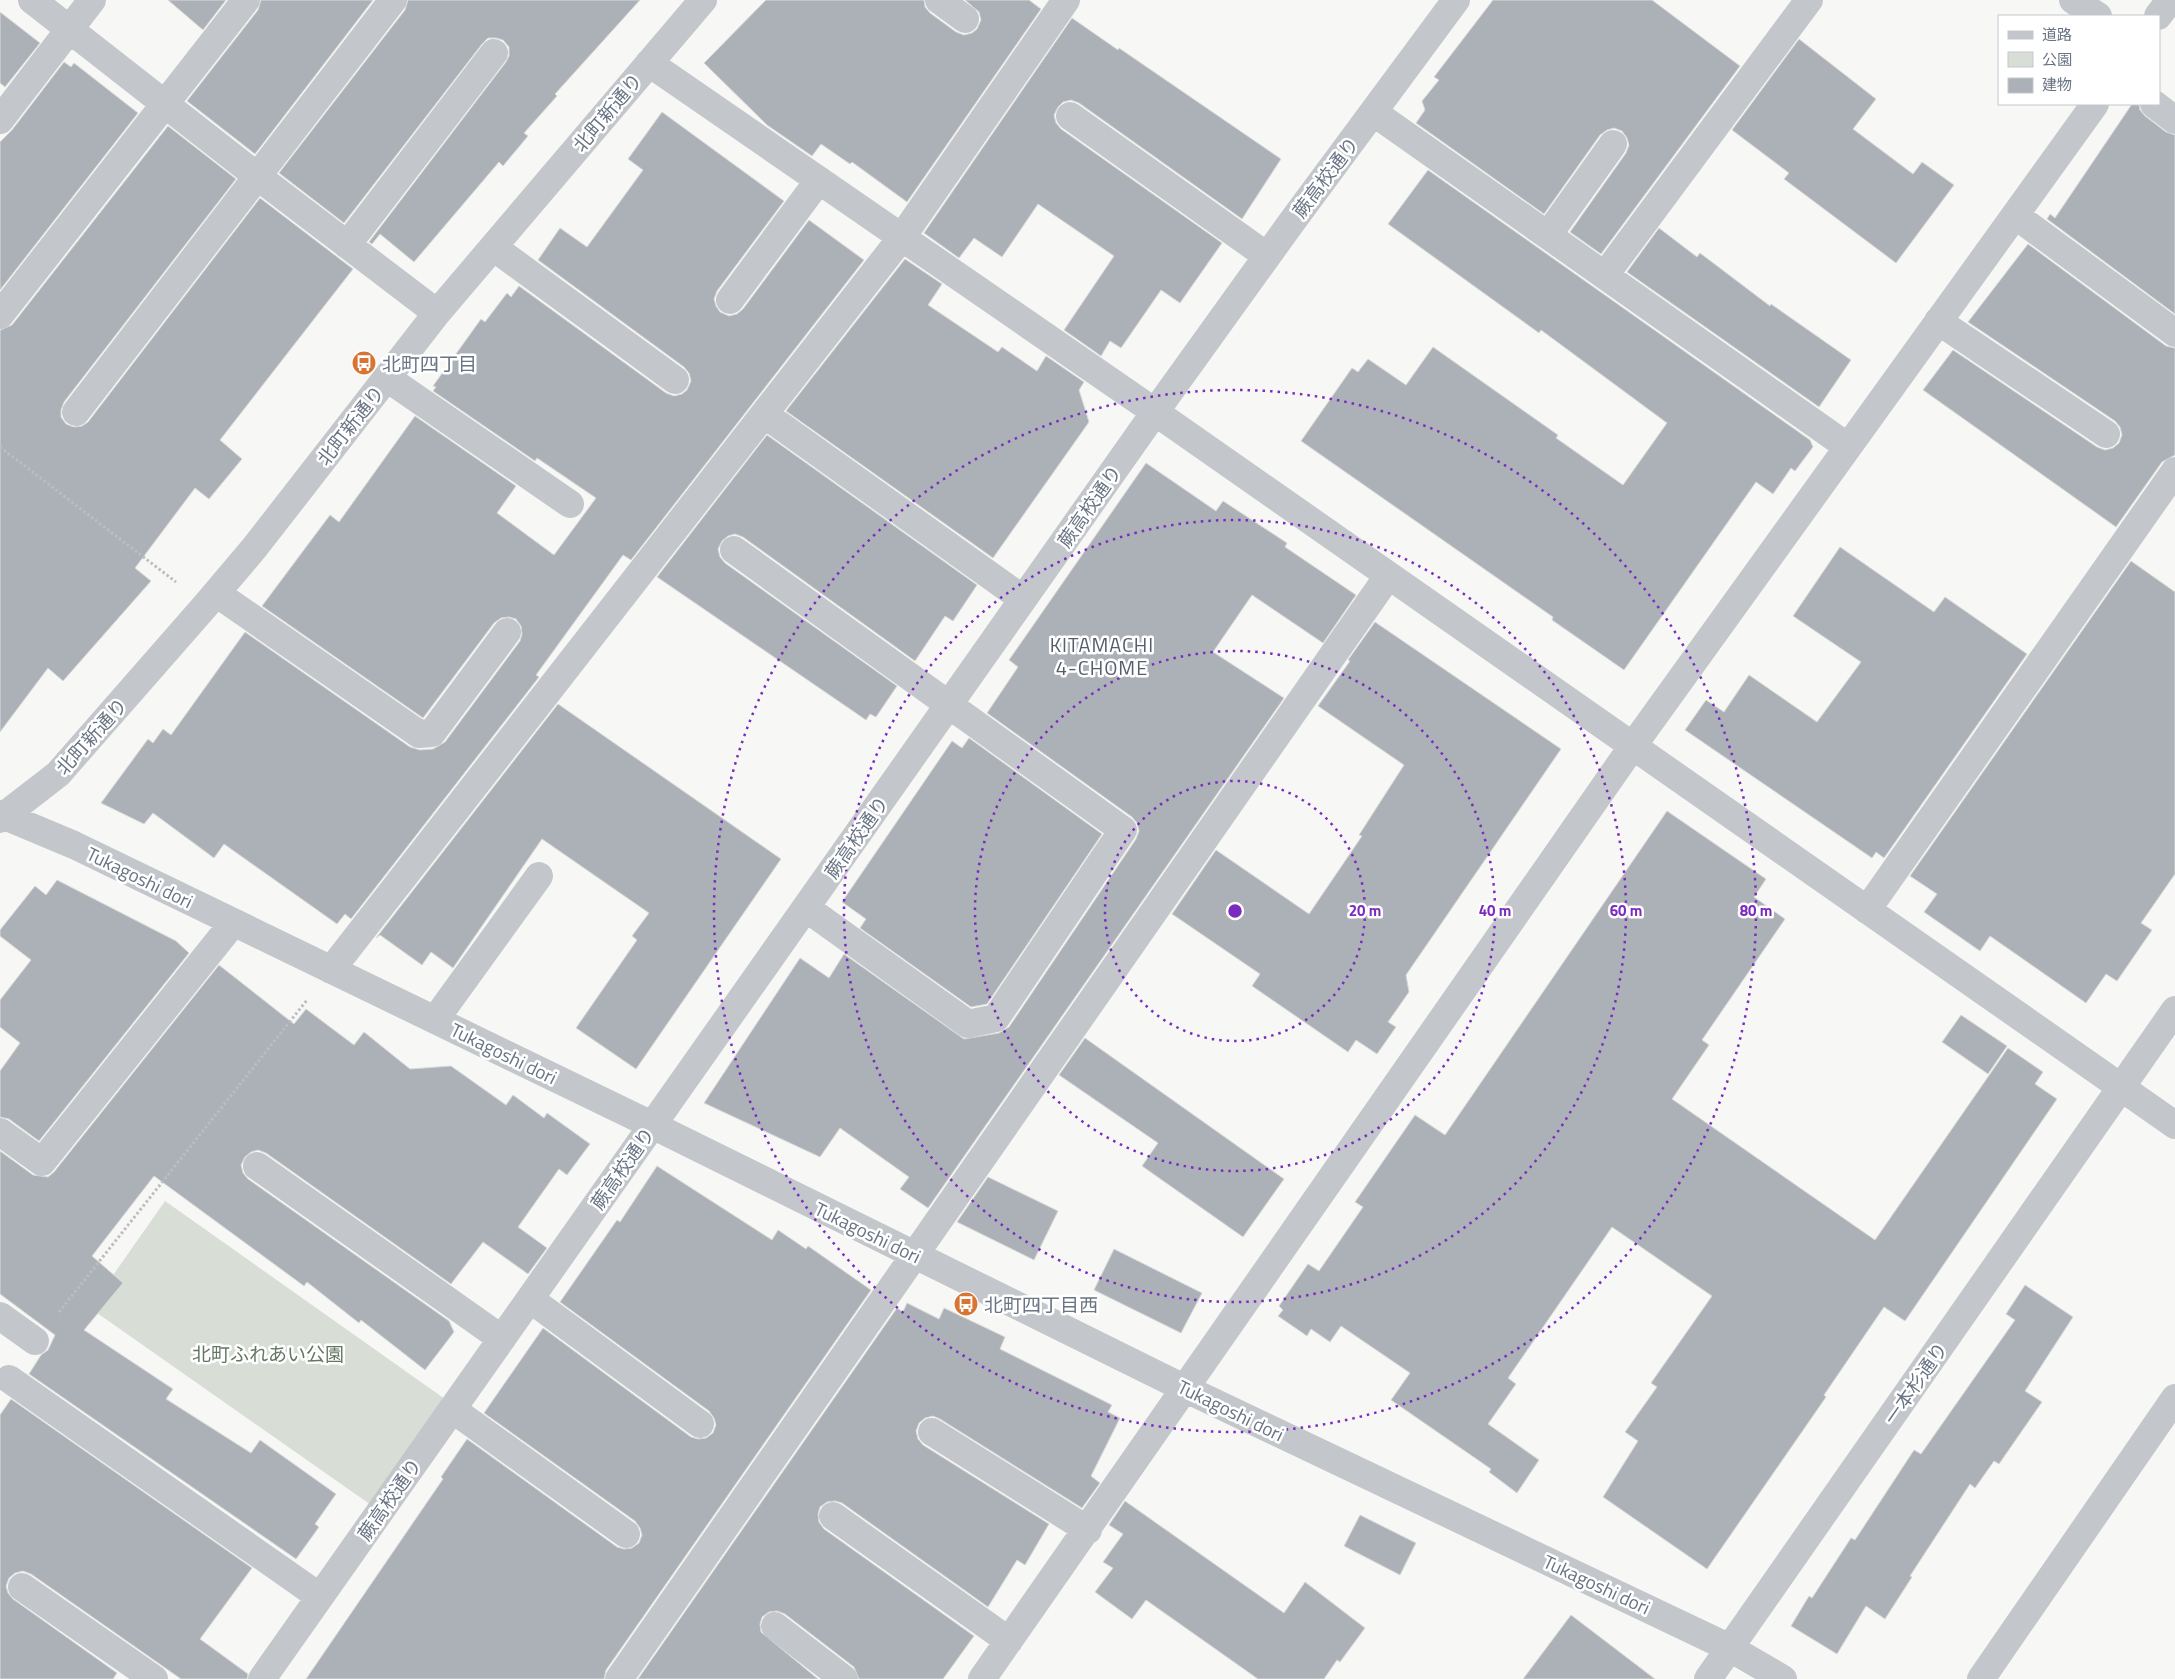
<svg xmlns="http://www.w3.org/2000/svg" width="2175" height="1679" viewBox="0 0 2175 1679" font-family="'Titillium Web','Noto Sans JP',sans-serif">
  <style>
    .green { fill: #d8ded6 }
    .building { fill: #acb1b8; stroke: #d9d9d7 }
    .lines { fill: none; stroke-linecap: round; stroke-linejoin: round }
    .path { stroke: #bbbdc0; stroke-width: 3; stroke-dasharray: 2.5 2.5; stroke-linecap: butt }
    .minor { stroke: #c3c6ca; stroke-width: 28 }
    .ring { fill: none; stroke: #7b2cbf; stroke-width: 2.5; stroke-dasharray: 2.5 5 }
    .labels { text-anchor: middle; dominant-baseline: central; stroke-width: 5; stroke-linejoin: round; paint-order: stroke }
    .street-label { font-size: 19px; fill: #697484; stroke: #fff }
    .poi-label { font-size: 19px; fill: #697484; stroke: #fff; text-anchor: start }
    .park-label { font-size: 19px; fill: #647763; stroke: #fff }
    .neighbourhood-label { font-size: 20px; letter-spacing: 1px; fill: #565e6a; stroke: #fff }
    .centre { fill: #7b2cbf; stroke: #fff; stroke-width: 2.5 }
    .ring-label { font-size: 15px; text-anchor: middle; font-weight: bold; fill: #7b2cbf; stroke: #fff; stroke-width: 5; stroke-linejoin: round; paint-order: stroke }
  </style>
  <rect width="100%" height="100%" fill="#f7f8f5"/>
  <path class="green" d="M 165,1201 L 445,1399 L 371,1505 L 90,1308 Z"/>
  <path class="building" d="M 168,0 L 226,0 L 203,30 Z
    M 261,0 L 373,0 L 255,154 L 187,101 L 258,10 Z
    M 408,0 L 640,0 L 555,94 L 557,96 L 524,133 L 528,136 L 503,166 L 499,162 L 414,262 L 380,234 L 372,244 L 369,242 L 506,62 L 509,56 L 509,47 L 503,40 L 496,38 L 488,38 L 482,44 L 344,223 L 279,173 L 405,10 Z
    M 766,0 L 924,0 L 925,7 L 930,13 L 956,32 L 964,35 L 972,33 L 977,29 L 981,20 L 979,12 L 965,0 L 1029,0 L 1041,9 L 907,202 L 852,162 L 850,164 L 821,144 L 812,156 L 767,125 L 704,63 Z
    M 1493,0 L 1652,0 L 1740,66 L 1601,254 L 1570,232 L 1626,153 L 1629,145 L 1627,138 L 1622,131 L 1614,128 L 1607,130 L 1600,135 L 1544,214 L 1416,123 L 1425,110 L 1422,101 L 1439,80 L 1434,77 Z
    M 0,12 L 40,43 L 5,87 L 0,83 Z
    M 1072,18 L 1118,50 L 1119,48 L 1281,159 L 1242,219 L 1079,103 L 1071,100 L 1063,102 L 1058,107 L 1054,115 L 1056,123 L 1061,129 L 1222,243 L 1180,303 L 1161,290 L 1121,348 L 1110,341 L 1101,356 L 1064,330 L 1114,256 L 1038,204 L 1002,257 L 974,238 L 959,258 L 924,233 Z
    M 1799,39 L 1876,99 L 1853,129 L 1913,174 L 1922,162 L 1954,185 L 1896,263 L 1784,179 L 1789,173 L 1732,130 Z
    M 64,62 L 71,67 L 74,63 L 138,113 L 0,290 L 0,142 L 12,130 Z
    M 2132,104 L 2139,104 L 2140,110 L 2145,116 L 2166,132 L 2175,135 L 2175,314 L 2047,219 L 2050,214 L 2055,218 Z
    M 662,112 L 784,201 L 717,291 L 714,299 L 716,306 L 720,312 L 729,316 L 737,314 L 743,309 L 809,220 L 864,260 L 631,560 L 623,555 L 536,675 L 539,677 L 351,919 L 345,914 L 337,924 L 224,844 L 214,858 L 153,813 L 144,824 L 101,803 L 148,739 L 153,743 L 163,729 L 171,735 L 245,632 L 410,747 L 420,750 L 433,749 L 445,742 L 520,641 L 522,634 L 521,626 L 516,619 L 509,617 L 501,618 L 494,623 L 423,718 L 262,606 L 330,515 L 339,522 L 415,416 L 516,486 L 497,513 L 554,555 L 596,498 L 537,458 L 535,461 L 433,391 L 436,387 L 433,386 L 481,319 L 485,322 L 507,293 L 511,297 L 519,286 L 666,393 L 674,396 L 682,394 L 687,390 L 691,381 L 689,373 L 684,367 L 538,260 L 560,228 L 587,247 L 643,170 L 628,159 Z
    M 168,126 L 236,179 L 64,402 L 61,410 L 61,417 L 66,424 L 74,427 L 82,426 L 88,422 L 260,198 L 353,269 L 220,440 L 242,459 L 209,499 L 195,488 L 135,568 L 151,581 L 63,681 L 48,668 L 0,732 L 0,330 L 12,325 Z
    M 1428,170 L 1810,440 L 1813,447 L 1795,471 L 1791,468 L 1773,494 L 1756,482 L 1624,670 L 1552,620 L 1553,617 L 1301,441 L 1352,368 L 1358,372 L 1368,359 L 1406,385 L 1433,347 L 1558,435 L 1556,438 L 1623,485 L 1667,423 L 1541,330 L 1539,333 L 1388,224 Z
    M 1659,228 L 1697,257 L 1700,253 L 1770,306 L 1771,304 L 1851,360 L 1819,407 L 1627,272 Z
    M 2028,244 L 2166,346 L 2175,348 L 2175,455 L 2162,462 L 2116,527 L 1923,390 L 1953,350 L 2097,447 L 2105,450 L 2113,448 L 2119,443 L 2122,435 L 2120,427 L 2115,421 L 1968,322 Z
    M 905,259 L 942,284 L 928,305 L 998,352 L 1002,347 L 1037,371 L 1046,356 L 1084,382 L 1079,390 L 1089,422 L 993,558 L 786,411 Z
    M 767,435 L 977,585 L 953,621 L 945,616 L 915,661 L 743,537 L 735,534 L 728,536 L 722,541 L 718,549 L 720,557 L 725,563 L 897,686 L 876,717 L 870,714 L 866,720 L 657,577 Z
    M 1146,463 L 1216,511 L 1223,501 L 1287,543 L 1285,547 L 1356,595 L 1323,643 L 1252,595 L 1213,652 L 1284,698 L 928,1208 L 900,1189 L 909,1177 L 840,1128 L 820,1157 L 704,1103 L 800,958 L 829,978 L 844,954 L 964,1039 L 999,1033 L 1009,1027 L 1136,839 L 1139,831 L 1137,823 L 1132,817 L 987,713 L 1018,667 L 1009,660 Z
    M 1840,547 L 1934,612 L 1945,597 L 2027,654 L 1884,858 L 1876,852 L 1872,858 L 1685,730 L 1706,700 L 1724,712 L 1749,675 L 1817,722 L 1861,662 L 1793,616 Z
    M 2131,561 L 2175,592 L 2175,874 L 2141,923 L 2152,930 L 2117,981 L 2106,974 L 2086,1003 L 1990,936 L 1980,951 L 1924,912 L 1937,894 L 1910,876 Z
    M 1375,622 L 1561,749 L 1406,975 L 1409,992 L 1388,1022 L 1396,1027 L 1377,1054 L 1356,1040 L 1348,1052 L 1252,986 L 1260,974 L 1172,914 L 1216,850 L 1309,914 L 1362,836 L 1359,835 L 1404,765 L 1318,706 L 1350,661 L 1348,660 Z
    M 558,704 L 781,859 L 636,1069 L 576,1028 L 637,940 L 632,936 L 649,913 L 542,839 L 453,968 L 431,952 L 422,965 L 380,935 L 376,938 Z
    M 969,738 L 1102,834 L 987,1004 L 971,1007 L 860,928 L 866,919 L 842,902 L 952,741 L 962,748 Z
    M 1667,811 L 1766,879 L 1754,897 L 1785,919 L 1702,1040 L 1709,1045 L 1672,1099 L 1875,1240 L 2008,1048 L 2043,1072 L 2035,1084 L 2057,1099 L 1905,1321 L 1884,1307 L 1824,1395 L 1826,1397 L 1707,1569 L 1603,1497 L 1638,1441 L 1625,1432 L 1657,1387 L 1651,1383 L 1712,1296 L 1612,1227 L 1508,1378 L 1516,1384 L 1488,1424 L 1539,1460 L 1517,1493 L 1489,1472 L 1491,1469 L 1391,1400 L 1410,1373 L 1341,1326 L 1330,1342 L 1311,1329 L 1307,1336 L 1278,1316 L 1283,1310 L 1279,1306 L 1308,1264 L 1319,1271 L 1363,1207 L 1355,1202 L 1415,1115 L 1445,1135 Z
    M 57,880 L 176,941 L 189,953 L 39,1141 L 9,1119 L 0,1117 L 0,1071 L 20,1043 L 0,1027 L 0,1000 L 31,960 L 0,936 L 0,930 L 35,886 L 46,895 Z
    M 219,965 L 294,1024 L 306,1009 L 354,1045 L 364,1032 L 410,1069 L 451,1066 L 506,1105 L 513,1095 L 544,1118 L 547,1113 L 590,1144 L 567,1175 L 559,1169 L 518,1227 L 547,1248 L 528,1274 L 483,1242 L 451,1284 L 266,1153 L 258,1150 L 251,1152 L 245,1157 L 241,1165 L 243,1173 L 248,1179 L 449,1321 L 454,1332 L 425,1370 L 361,1320 L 359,1323 L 307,1282 L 304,1286 L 154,1176 L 92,1256 L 123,1283 L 84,1330 L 173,1389 L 166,1399 L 251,1453 L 260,1440 L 336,1494 L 315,1524 L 319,1527 L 296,1559 L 29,1374 L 41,1355 L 48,1350 L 55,1335 L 0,1294 L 0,1151 L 33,1175 L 48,1177 L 54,1172 Z
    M 1961,1015 L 2007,1046 L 1988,1074 L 1942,1042 Z
    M 1085,1038 L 1284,1179 L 1243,1237 L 1142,1166 L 1158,1143 L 1059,1075 Z
    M 657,1166 L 772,1240 L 778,1230 L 806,1249 L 808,1246 L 871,1290 L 606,1670 L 604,1679 L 306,1679 L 443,1479 L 441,1477 L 467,1439 L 617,1547 L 624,1549 L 632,1548 L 639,1543 L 642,1535 L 640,1528 L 635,1521 L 484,1413 L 543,1328 L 691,1437 L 698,1439 L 706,1438 L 713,1433 L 716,1425 L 714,1418 L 709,1411 L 560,1302 L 617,1220 L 620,1222 Z
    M 988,1177 L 1058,1211 L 1034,1260 L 957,1222 Z
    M 1114,1249 L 1202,1293 L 1181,1333 L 1094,1290 Z
    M 2025,1285 L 2073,1317 L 2025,1391 L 2042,1402 L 1999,1464 L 1994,1461 L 1975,1488 L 1970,1484 L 1910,1576 L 1912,1577 L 1885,1619 L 1866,1606 L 1837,1654 L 1791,1626 L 1809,1596 L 1812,1598 L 1851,1538 L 1855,1540 L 1914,1450 L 1921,1454 L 2015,1320 L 2006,1314 Z
    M 907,1303 L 939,1319 L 944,1308 L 1005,1337 L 1000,1349 L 1112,1405 L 1108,1412 L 1120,1418 L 1091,1476 L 1100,1483 L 1082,1508 L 940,1419 L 933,1416 L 925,1418 L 919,1423 L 916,1431 L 918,1439 L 923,1445 L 1049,1524 L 1025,1565 L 1017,1560 L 988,1607 L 842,1503 L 835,1501 L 827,1502 L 820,1507 L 818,1514 L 819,1522 L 824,1529 L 974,1636 L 943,1679 L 859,1679 L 854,1667 L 785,1614 L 777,1611 L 769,1612 L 762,1617 L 760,1624 L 761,1632 L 818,1679 L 638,1679 L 897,1308 L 903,1312 Z
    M 11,1399 L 252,1568 L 200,1639 L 248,1674 L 247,1679 L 181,1679 L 31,1574 L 23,1571 L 15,1573 L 9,1578 L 6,1586 L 8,1593 L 13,1599 L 117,1673 L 113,1679 L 0,1679 L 0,1415 Z
    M 1125,1501 L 1284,1613 L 1305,1582 L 1365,1628 L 1340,1662 L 1337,1660 L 1324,1679 L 1258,1679 L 1146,1600 L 1132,1619 L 1095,1592 L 1113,1568 L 1103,1562 L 1123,1534 L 1109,1525 Z
    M 1360,1515 L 1416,1543 L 1400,1575 L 1344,1546 Z
    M 1571,1615 L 1655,1679 L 1523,1679 Z"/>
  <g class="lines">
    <path class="path" d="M 0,447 L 176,582
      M 59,1312 L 307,1000"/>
    <path class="minor" d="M 32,0 L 257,176 L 437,313
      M 939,0 L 965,19
      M 2073,0 L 2098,16
      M 2158,16 L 2170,0
      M 649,63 L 1155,412 L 2175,1125
      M 2154,104 L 2175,120
      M 1373,112 L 1848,447
      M 1070,116 L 1267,256
      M 0,120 L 92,0
      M 2015,215 L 2175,333
      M 1548,235 L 1613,144
      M 347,245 L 494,53
      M 493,247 L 675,380
      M 1605,275 L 1809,0
      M 730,300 L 819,180
      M 0,315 L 246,0
      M 1938,321 L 2106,434
      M 387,378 L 570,504
      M 76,412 L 393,0
      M 764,414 L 1023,599
      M 734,550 L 1123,830 L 996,1018 L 968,1024 L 806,908
      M 216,593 L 419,734 L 432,733 L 507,632
      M 0,814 L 74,845 L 652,1125 L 1186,1389 L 1730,1648 L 1783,1679
      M 0,819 L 58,774 L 206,605 L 255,547 L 437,313 L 703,0
      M 1867,910 L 2175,471
      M 331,970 L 902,237 L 1066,0
      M 435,1020 L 539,876
      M 0,1132 L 42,1162 L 233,923
      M 257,1166 L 502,1339
      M 530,1299 L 700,1424
      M 0,1316 L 35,1341
      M 9,1379 L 320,1597
      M 452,1409 L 626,1534
      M 932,1432 L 1088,1530
      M 833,1516 L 1009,1641
      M 22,1587 L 154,1679
      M 775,1626 L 844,1679
      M 262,1679 L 1155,412 L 1291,223 L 1456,0
      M 619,1679 L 1388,576
      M 982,1679 L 1632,747 L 2095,104
      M 1708,1679 L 2175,1010
      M 1981,1679 L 2175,1398"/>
  </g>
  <g class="ring">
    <circle cx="1235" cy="911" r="130"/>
    <circle cx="1235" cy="911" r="260"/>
    <circle cx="1235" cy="911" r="391"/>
    <circle cx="1235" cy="911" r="521"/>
  </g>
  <defs>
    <symbol id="bus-disc" viewBox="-11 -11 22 22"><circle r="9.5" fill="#d87434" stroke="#fff"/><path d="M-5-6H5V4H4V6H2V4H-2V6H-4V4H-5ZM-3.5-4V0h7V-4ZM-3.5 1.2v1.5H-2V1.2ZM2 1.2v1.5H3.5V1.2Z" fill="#fff"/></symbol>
  </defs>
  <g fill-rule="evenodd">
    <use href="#bus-disc" x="350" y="349" width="28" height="28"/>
    <use href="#bus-disc" x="952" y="1290" width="28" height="28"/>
  </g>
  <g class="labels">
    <g class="street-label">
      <text transform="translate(607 112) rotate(-50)">北町新通り</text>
      <text transform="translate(1325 177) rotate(-53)">蕨高校通り</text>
      <text transform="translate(350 425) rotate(-52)">北町新通り</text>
      <text transform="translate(1089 506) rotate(-55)">蕨高校通り</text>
      <text transform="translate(91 736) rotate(-48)">北町新通り</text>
      <text transform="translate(856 837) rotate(-55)">蕨高校通り</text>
      <text transform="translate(140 877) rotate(26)">Tukagoshi dori</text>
      <text transform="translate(504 1053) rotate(26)">Tukagoshi dori</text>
      <text transform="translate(622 1168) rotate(-55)">蕨高校通り</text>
      <text transform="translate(868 1232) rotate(26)">Tukagoshi dori</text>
      <text transform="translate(1915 1383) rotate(-55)">一本杉通り</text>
      <text transform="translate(1231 1410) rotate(26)">Tukagoshi dori</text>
      <text transform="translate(389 1499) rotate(-55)">蕨高校通り</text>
      <text transform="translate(1597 1584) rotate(25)">Tukagoshi dori</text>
    </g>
    <g class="poi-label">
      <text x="382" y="363">北町四丁目</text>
      <text x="984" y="1304">北町四丁目西</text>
    </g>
    <g class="park-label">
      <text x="268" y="1353">北町ふれあい公園</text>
    </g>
    <g class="neighbourhood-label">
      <text x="1102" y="644">KITAMACHI<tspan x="1102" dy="23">4-CHOME</tspan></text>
    </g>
  </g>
  <circle cx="1235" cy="911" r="8" class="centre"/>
  <g class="ring-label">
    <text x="1365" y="916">20 m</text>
    <text x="1495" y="916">40 m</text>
    <text x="1626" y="916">60 m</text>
    <text x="1756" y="916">80 m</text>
  </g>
  <rect x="1998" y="15" width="162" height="90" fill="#ffffff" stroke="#c3c7ce"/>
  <rect x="2008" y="31" width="25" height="8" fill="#c3c6ca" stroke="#c3c7ce"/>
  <text x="2042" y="40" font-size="15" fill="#697484">道路</text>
  <rect x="2008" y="52" width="25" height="15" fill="#d8ded6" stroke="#c3c7ce"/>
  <text x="2042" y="65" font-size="15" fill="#697484">公園</text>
  <rect x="2008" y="78" width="25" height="15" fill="#acb1b8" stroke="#c3c7ce"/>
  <text x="2042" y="90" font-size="15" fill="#697484">建物</text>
</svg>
